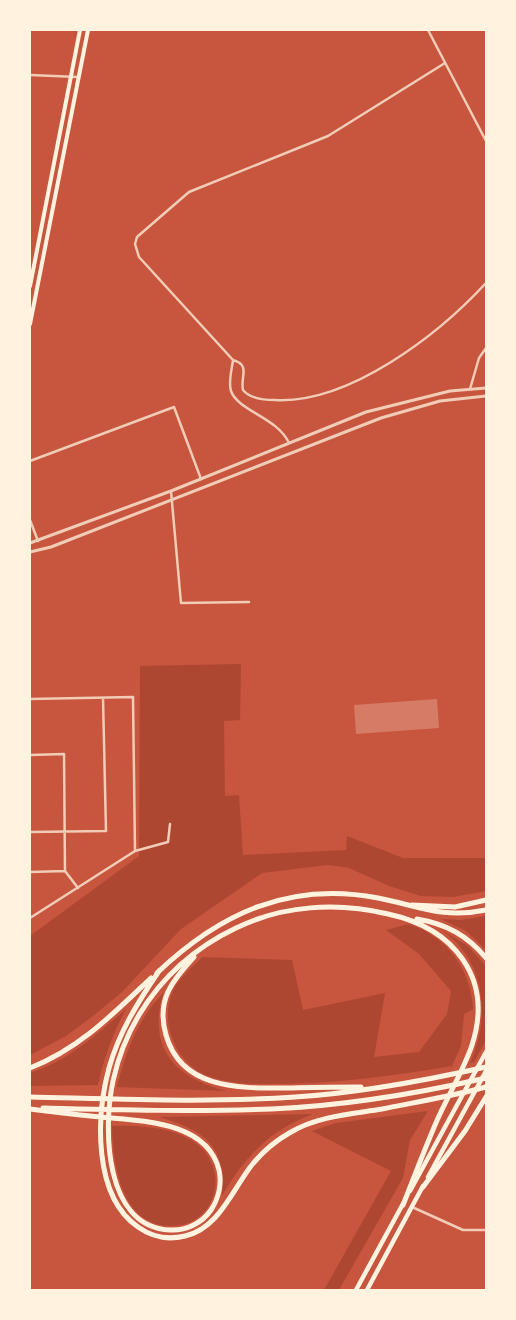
<svg xmlns="http://www.w3.org/2000/svg" width="516" height="1320" viewBox="0 0 516 1320" font-family="'Space Grotesk',sans-serif">
  <style>
    .green { fill: #ae4732 }
    .building { fill: #d67c66 }
    .lines { fill: none; stroke-linecap: round; stroke-linejoin: round }
    .minor { stroke: #f1ccb7; stroke-width: 2.5 }
    .tertiary { stroke: #f1ccb7; stroke-width: 3 }
    .secondary { stroke: #fff3e0; stroke-width: 4 }
    .primary { stroke: #fff3e0; stroke-width: 4.5 }
    .motorway { stroke: #fff3e0; stroke-width: 5 }
  </style>
  <rect width="100%" height="100%" fill="#c8553d"/>
  <path class="green" d="M 241,664 L 240,720 L 224,721 L 225,796 L 239,795 L 243,855 L 346,850 L 347,836 L 403,858 L 486,858 L 486,891 L 453,897 L 421,896 L 389,886 L 349,868 L 328,865 L 262,873 L 181,929 L 122,992 L 93,1016 L 66,1036 L 30,1055 L 30,936 L 139,856 L 140,666 Z
    M 486,916 L 486,950 L 466,931 L 441,919 L 460,920 Z
    M 409,924 C 447,937 471,969 473,1009 L 464,1014 L 461,1046 L 452,1066 C 381,1078 311,1087 239,1083 C 226,1081 213,1079 201,1073 C 173,1057 159,1018 174,989 C 180,977 193,967 202,957 L 292,960 L 303,1010 L 385,993 L 374,1057 L 419,1052 L 447,1014 L 451,991 L 419,954 L 386,930 Z
    M 440,929 L 468,946 L 486,966 L 486,1040 L 474,1062 L 470,1063 C 491,1017 486,959 440,929 Z
    M 163,993 C 148,1048 173,1077 226,1091 L 117,1087 C 126,1051 137,1021 163,993 Z
    M 126,1009 C 113,1033 104,1058 98,1085 L 30,1086 L 30,1073 C 68,1061 97,1034 126,1009 Z
    M 428,1111 L 410,1140 L 403,1178 L 339,1290 L 324,1290 L 391,1171 L 312,1131 L 336,1123 Z
    M 313,1114 C 270,1130 245,1156 222,1196 C 227,1145 204,1131 160,1117 Z
    M 112,1126 C 150,1125 208,1129 215,1175 C 217,1188 213,1202 205,1211 C 197,1221 184,1226 171,1226 C 121,1226 113,1164 112,1126 Z"/>
  <path class="building" d="M 437,699 L 439,728 L 356,734 L 354,705 Z"/>
  <g class="lines">
    <path class="minor" d="M 428,30 L 486,141
      M 30,75 L 78,77
      M 233,360 C 251,365 240,377 243,390 C 250,399 264,400 275,400 C 349,404 438,335 486,283
      M 470,389 L 479,358 L 486,348
      M 289,443 C 277,417 238,411 231,391 C 228,382 232,369 233,360 L 139,257 L 135,244 L 137,237 L 189,192 L 328,136 L 445,63
      M 30,461 L 174,407 L 201,479
      M 171,491 L 181,603 L 249,602
      M 30,520 L 38,541
      M 30,699 L 133,697 L 135,851
      M 30,755 L 64,754 L 65,871 L 78,888
      M 30,832 L 106,831 L 103,698
      M 30,872 L 65,871
      M 30,918 L 135,851 L 168,842 L 170,824
      M 412,1207 L 463,1230 L 486,1230"/>
    <path class="tertiary" d="M 30,543 L 171,491 L 366,412 L 450,391 L 486,388
      M 30,552 L 51,547 L 381,418 L 440,401 L 486,396"/>
    <path class="secondary" d="M 30,286 L 80,30
      M 30,324 L 88,30"/>
    <path class="primary" d="M 428,1177 L 486,1071
      M 410,1191 L 486,1052
      M 356,1290 L 404,1202
      M 367,1290 L 423,1186"/>
    <path class="motorway" d="M 412,905 L 455,907 L 486,900
      M 417,919 C 446,924 467,935 486,958
      M 194,957 C 172,981 156,1000 166,1035 C 182,1092 245,1088 292,1088 C 315,1087 338,1087 361,1087
      M 159,971 C 138,1002 119,1032 109,1068 C 96,1116 93,1196 138,1227 C 152,1237 169,1240 185,1236 C 218,1229 232,1191 251,1166 C 262,1152 275,1141 291,1132 C 318,1116 352,1114 382,1109 C 417,1102 452,1096 486,1087
      M 157,973 C 220,913 290,881 378,898 C 419,906 442,919 486,910
      M 30,1068 C 79,1049 113,1014 151,978
      M 30,1097 C 118,1099 207,1103 295,1097 C 360,1093 423,1081 486,1067
      M 43,1108 C 119,1110 195,1112 271,1109 C 344,1106 415,1094 486,1078
      M 30,1109 C 54,1112 78,1115 101,1117 C 141,1121 207,1121 219,1170 C 222,1183 219,1198 211,1210 C 202,1223 186,1231 170,1230 C 104,1227 103,1128 113,1081 C 118,1058 127,1035 139,1015 C 162,977 196,947 236,928 C 283,905 337,902 388,914 C 453,928 494,977 472,1045 C 464,1069 450,1092 439,1116 C 426,1145 415,1175 403,1205
      M 423,1187 L 465,1131 L 486,1097"/>
  </g>
  <rect width="516" height="1320" fill="none" stroke="#fff3e0" stroke-width="62"/>
</svg>
